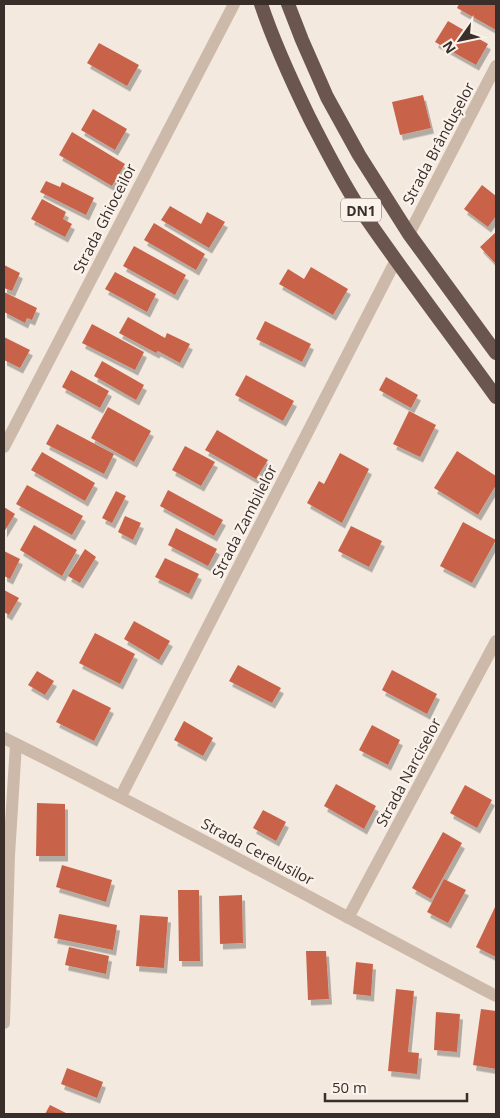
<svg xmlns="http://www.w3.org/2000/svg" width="500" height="1118" viewBox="0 0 500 1118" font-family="'Open Sans',sans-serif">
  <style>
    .building { fill: #c86448; filter: url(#shadow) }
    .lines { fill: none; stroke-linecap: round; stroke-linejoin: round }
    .minor { stroke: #ccb9aa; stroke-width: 12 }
    .trunk { stroke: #6a564e; stroke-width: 14 }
    .labels { text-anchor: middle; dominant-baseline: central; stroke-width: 4.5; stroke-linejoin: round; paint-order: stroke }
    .shield { fill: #fbf3eb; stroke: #736964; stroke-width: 1 }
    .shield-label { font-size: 14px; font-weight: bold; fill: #392e2a }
    .street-label { font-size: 15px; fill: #392e2a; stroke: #fbf3eb }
  </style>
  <defs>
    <filter id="shadow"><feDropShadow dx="3" dy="5.5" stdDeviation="0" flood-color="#0004"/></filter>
  </defs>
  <rect width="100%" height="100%" fill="#f3e9df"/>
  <path class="building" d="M 459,4 L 496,4 L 496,30 L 457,8 Z
    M 448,21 L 488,44 L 476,65 L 435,42 Z
    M 99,43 L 139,65 L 127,86 L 87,63 Z
    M 423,95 L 431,128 L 400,135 L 392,102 Z
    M 93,109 L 127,129 L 115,150 L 81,130 Z
    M 72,132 L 125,164 L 112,186 L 59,155 Z
    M 46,181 L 60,187 L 62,182 L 94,198 L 86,215 L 40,192 Z
    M 482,185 L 496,196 L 496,216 L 488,227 L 464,209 Z
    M 42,199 L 66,212 L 63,219 L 72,224 L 65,237 L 31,219 Z
    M 170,206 L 201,224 L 207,212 L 225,222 L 209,248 L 161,220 Z
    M 154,223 L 205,254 L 196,270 L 144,240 Z
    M 496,232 L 496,264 L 480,247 Z
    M 134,246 L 186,275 L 175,295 L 123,266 Z
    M 4,265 L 20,273 L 12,291 L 4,288 Z
    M 311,267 L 348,289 L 333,315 L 279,284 L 288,269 L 304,279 Z
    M 115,272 L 156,294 L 147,312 L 105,289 Z
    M 4,292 L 37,308 L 32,320 L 27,318 L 25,323 L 4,312 Z
    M 128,317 L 165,338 L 167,333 L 190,344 L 180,363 L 158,351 L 156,353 L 119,333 Z
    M 265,321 L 311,344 L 302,362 L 256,339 Z
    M 92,324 L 144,352 L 135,370 L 82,343 Z
    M 4,337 L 30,350 L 20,368 L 4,360 Z
    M 102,361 L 144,385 L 136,400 L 94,376 Z
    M 71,370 L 109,391 L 100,408 L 62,387 Z
    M 246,375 L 294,401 L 283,421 L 235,395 Z
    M 386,377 L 418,395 L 411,408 L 379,390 Z
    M 108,407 L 151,431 L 134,462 L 91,438 Z
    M 409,411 L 436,425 L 420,457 L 393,444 Z
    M 57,424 L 114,454 L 104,474 L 46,444 Z
    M 217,430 L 268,460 L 256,479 L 205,450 Z
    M 185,446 L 215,462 L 201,486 L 172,470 Z
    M 457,451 L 496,476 L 496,485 L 478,515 L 434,488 Z
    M 42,452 L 95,483 L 85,501 L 31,470 Z
    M 340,453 L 369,469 L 342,523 L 307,503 L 319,481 L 324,484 Z
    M 27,485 L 83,516 L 72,535 L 16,504 Z
    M 168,490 L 223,520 L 214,536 L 160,506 Z
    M 116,491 L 126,496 L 112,523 L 102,518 Z
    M 4,507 L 15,514 L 4,532 Z
    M 125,516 L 141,523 L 133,540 L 118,532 Z
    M 463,522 L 496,540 L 472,583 L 440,566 Z
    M 34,525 L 77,550 L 62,576 L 20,550 Z
    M 351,526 L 382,541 L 369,567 L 338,551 Z
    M 176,528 L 217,549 L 208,566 L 168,545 Z
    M 85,549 L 96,557 L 80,583 L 68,576 Z
    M 4,551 L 20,559 L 10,579 L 4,576 Z
    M 165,558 L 199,574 L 189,594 L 155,577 Z
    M 4,590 L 19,598 L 9,615 L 4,612 Z
    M 134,621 L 170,641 L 159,660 L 124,639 Z
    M 95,633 L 135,654 L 120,684 L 79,663 Z
    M 238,665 L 281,688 L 272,703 L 229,681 Z
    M 392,670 L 437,694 L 427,714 L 382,690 Z
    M 37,671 L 54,681 L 45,695 L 28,685 Z
    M 73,689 L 111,708 L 94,741 L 56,722 Z
    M 184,721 L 213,738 L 203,756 L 174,740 Z
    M 372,725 L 400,740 L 388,765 L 359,750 Z
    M 336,784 L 376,806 L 364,829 L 324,806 Z
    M 465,785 L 492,800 L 477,828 L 450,813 Z
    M 37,803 L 65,804 L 65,856 L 36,856 Z
    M 263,810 L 286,822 L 276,841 L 253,828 Z
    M 443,832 L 462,843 L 431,899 L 412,888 Z
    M 62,865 L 112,880 L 106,902 L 56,887 Z
    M 444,879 L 466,890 L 448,923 L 427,912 Z
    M 178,890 L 199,890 L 200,961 L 179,961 Z
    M 242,895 L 243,943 L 220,944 L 219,896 Z
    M 496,905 L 496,957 L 476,947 Z
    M 59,914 L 117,925 L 113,950 L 54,938 Z
    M 140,915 L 168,917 L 164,968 L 136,966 Z
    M 69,947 L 109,956 L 106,974 L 65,965 Z
    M 306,951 L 326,951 L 329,999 L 308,1000 Z
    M 356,962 L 373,964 L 371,996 L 353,994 Z
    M 396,989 L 414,991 L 408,1052 L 419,1053 L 417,1074 L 388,1071 Z
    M 481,1009 L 496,1011 L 496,1069 L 473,1065 Z
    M 436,1012 L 460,1014 L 457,1052 L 434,1050 Z
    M 67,1068 L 103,1082 L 97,1098 L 61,1084 Z
    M 50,1105 L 68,1114 L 45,1114 Z"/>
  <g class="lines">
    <path class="minor" d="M 409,234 L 496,66
      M 4,447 L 234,4
      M 4,738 C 170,820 332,910 496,996
      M 121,796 L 396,260
      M 348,918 L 496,641
      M 4,1023 L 9,855 L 16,744"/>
    <path class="trunk" d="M 261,4 C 274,43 292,82 310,119 C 325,148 340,178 358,206 C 402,271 450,333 496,397
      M 288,4 L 302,40 L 327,97 L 359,155 L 409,234 L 496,353"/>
  </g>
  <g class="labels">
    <rect class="shield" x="341" y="198.5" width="40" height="23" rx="4"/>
    <g class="shield-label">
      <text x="361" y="210">DN1</text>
    </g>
    <g class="street-label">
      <text transform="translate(438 143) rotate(-62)">Strada Brândușelor</text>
      <text transform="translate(104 218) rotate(-63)">Strada Ghioceilor</text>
      <text transform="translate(244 521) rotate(-63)">Strada Zambilelor</text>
      <text transform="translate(408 772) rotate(-62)">Strada Narciselor</text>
      <text transform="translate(258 851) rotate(28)">Strada Cerelusilor</text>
    </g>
  </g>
  <rect width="500" height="1118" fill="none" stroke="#392e2a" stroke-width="10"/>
  <g transform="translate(460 40) rotate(237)" stroke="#fbf3eb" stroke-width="4" paint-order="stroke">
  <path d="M0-4L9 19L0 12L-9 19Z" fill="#392e2a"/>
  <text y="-8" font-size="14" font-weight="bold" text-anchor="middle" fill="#392e2a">N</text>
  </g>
  <path d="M325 1093v8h142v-8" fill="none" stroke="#392e2a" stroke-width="2.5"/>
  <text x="332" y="1093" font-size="15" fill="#392e2a" stroke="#fbf3eb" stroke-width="4" paint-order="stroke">50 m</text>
</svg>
